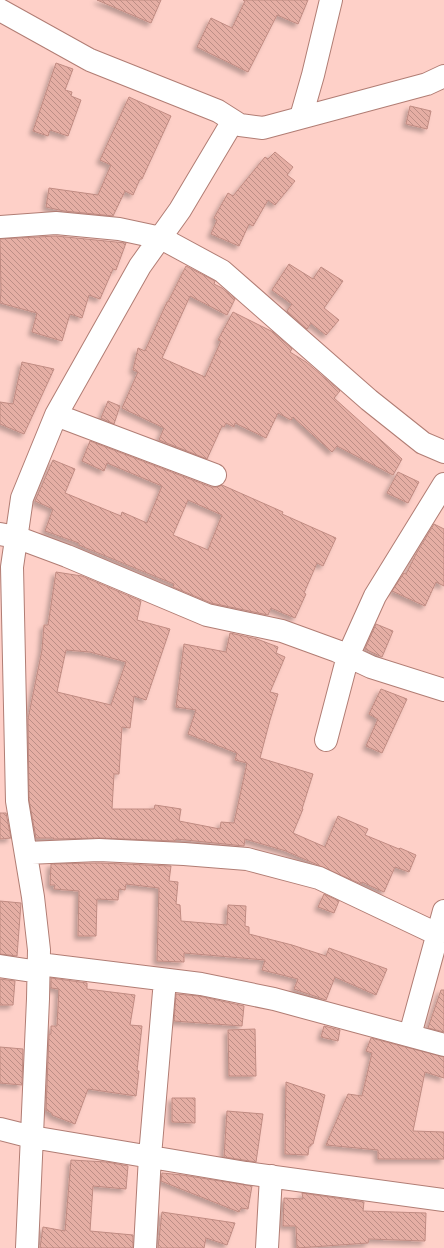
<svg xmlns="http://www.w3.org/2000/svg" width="444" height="1248" viewBox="0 0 444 1248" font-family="'Archivo Narrow',sans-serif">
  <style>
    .building { fill: url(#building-back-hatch); stroke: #c08b82; fill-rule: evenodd; filter: url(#shadow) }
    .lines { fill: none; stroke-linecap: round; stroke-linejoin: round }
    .minor-casing { stroke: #b17d74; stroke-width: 24 }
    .minor { stroke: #fff; stroke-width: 22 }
  </style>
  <defs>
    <pattern id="building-back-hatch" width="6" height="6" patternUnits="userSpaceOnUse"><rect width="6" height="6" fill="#e5aea4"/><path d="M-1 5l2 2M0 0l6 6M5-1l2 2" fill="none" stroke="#bc8e86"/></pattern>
    <filter id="shadow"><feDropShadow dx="-3.5" dy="3.5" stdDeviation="2" flood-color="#0004"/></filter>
  </defs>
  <rect width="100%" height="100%" fill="#fed0c8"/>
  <path class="building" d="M 97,0 L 161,0 L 151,23 Z
    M 243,0 L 308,0 L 298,24 L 277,15 L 248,72 L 197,47 L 211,18 L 232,28 L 245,1 Z
    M 56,63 L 73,69 L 65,90 L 72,92 L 71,96 L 81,100 L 68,136 L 50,130 L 48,136 L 33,131 Z
    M 129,97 L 171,116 L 142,179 L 140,179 L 133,195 L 125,191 L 113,216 L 64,211 L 46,207 L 49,188 L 98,195 L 111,165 L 100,160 Z
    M 410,106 L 431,111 L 427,129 L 406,124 Z
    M 275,152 L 293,167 L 287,175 L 295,181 L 275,205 L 268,200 L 253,226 L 249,224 L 239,246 L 211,234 L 217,220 L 214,218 L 228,193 L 233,196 L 265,157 L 268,159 Z
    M 56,236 L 126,243 L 116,270 L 113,269 L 100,299 L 89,295 L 82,318 L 70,314 L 62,341 L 32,332 L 37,313 L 0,303 L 1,291 L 0,239 Z
    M 289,264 L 313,279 L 321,267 L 343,281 L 324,308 L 339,320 L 326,335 L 311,323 L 307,329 L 287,311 L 292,304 L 272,290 Z
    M 186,266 L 215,281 L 214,284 L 222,288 L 235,299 L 227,315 L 190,296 L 162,358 L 205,377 L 221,341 L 218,340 L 233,312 L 273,332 L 292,349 L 290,352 L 306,362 L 340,391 L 334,398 L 402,459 L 393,475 L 337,446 L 332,452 L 293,417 L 291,420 L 278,413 L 266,438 L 235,423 L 234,427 L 226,423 L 224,427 L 222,426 L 207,459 L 159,440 L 164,428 L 122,408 L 138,372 L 133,370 L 138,348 L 145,351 L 167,302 L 168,302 Z
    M 22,362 L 54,369 L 24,434 L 0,424 L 0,402 L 13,404 Z
    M 108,401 L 120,406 L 114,424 L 101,418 Z
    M 90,441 L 211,487 L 217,487 L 222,485 L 283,512 L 282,514 L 336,538 L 323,566 L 317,563 L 304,593 L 306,594 L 295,618 L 271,608 L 268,615 L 211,603 L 173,587 L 174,584 L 79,545 L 79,543 L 45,531 L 53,509 L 35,501 L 53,460 L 75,469 L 65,493 L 121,516 L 122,512 L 147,523 L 162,486 L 107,463 L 104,471 L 82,461 ZM 188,500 L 222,515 L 208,550 L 173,535 Z
    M 398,472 L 419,482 L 408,503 L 387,493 Z
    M 434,524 L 444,529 L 444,586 L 436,582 L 425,606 L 392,591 L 404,573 L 406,574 L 416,554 Z
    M 56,572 L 82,576 L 141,601 L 137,620 L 170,629 L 146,700 L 134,696 L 130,728 L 122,727 L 119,774 L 114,774 L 112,809 L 154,809 L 155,805 L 181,809 L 179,821 L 220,829 L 221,822 L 234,823 L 247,763 L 235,760 L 237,753 L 188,734 L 196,710 L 176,707 L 184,644 L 226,652 L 230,633 L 257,639 L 278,647 L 276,653 L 285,657 L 270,692 L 278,694 L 270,720 L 260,758 L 313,774 L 302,809 L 303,809 L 293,833 L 325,847 L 338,816 L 368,829 L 365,835 L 399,849 L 400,848 L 416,855 L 409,872 L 395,867 L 384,892 L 362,882 L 361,884 L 286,851 L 245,839 L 244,846 L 176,839 L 175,841 L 100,838 L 53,839 L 54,838 L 36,838 L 29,800 L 28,719 L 42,650 L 44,625 L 48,625 ZM 66,650 L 90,652 L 126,662 L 111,705 L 57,692 Z
    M 376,624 L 393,631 L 382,657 L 365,649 Z
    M 381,689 L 407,699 L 382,753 L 366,746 L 378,719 L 369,714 Z
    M 0,813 L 6,813 L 11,838 L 0,839 Z
    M 99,863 L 171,866 L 169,881 L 178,882 L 176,904 L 180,905 L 181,921 L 227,925 L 228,905 L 246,906 L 245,926 L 249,927 L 249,934 L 292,945 L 326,956 L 329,948 L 387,969 L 376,995 L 335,977 L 326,1000 L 294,989 L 298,979 L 262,970 L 265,960 L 184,953 L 184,962 L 157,961 L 159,888 L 126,884 L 125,890 L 119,889 L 118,900 L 97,899 L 96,936 L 78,936 L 79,891 L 54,889 L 55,885 L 50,885 L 51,864 Z
    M 324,894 L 339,901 L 334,913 L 318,907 Z
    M 0,901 L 21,903 L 17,956 L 0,954 Z
    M 51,978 L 87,983 L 87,989 L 135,995 L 130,1025 L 142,1026 L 137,1071 L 139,1071 L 136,1096 L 88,1089 L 75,1124 L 52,1115 L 52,1113 L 46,1110 L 49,1034 L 51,1034 L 51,1026 L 57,1026 L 59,989 L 51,988 Z
    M 0,979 L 15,981 L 13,1005 L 0,1005 Z
    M 441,990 L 444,990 L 444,1032 L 428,1028 Z
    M 176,994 L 199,996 L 244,1006 L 242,1026 L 174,1021 Z
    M 324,1026 L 340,1030 L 338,1041 L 321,1037 Z
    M 255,1029 L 256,1076 L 229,1076 L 228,1030 Z
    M 371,1038 L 444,1057 L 444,1078 L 425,1072 L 413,1131 L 444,1132 L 444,1159 L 378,1159 L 378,1150 L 326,1145 L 348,1094 L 362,1096 L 372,1053 L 366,1051 Z
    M 0,1047 L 23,1049 L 22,1085 L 0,1083 Z
    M 286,1082 L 325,1095 L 313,1144 L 311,1144 L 311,1146 L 309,1146 L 308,1155 L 285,1154 Z
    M 172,1098 L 195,1098 L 195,1123 L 172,1122 Z
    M 227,1111 L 263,1114 L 256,1162 L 224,1157 Z
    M 71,1160 L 107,1162 L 128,1166 L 126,1189 L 93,1186 L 90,1231 L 133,1235 L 133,1248 L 40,1248 L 43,1227 L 65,1231 Z
    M 162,1173 L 182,1175 L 252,1186 L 248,1209 L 241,1208 L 239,1212 L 161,1181 Z
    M 302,1193 L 364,1202 L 363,1211 L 426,1213 L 425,1241 L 369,1239 L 368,1243 L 297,1248 L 296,1226 L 283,1226 L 284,1198 L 303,1199 Z
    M 162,1212 L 235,1223 L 227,1245 L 206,1238 L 204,1248 L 158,1248 Z"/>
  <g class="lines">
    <defs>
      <path id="minor" d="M 0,10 L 90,60 L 218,111 L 240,125 L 263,128 L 427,84 L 444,76
        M 301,117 L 313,75 L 331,0
        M 0,227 L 56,223 L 119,229 L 161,238 L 222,271 L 369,400 L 423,443 L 444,452
        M 56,415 L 215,475
        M 0,534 L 16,537 L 67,556 L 207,615 L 282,631 L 337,651 L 371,667 L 444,690
        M 326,740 L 348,656 L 375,596 L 444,484
        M 26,853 L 99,850 L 184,854 L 247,859 L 319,878 L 437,934
        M 39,964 L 201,984 L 274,999 L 444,1045
        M 0,966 L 39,972
        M 410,1035 L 444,911
        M 0,1129 L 32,1137 L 246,1173 L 444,1200
        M 27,1248 L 38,999 L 39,950 L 33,897 L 17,801 L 12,567 L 22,498 L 56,415 L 140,266 L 180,210 L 233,121
        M 145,1248 L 150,1156 L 165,980
        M 267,1248 L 271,1176"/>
    </defs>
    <use href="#minor" class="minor-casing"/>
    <use href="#minor" class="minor"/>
  </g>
</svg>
